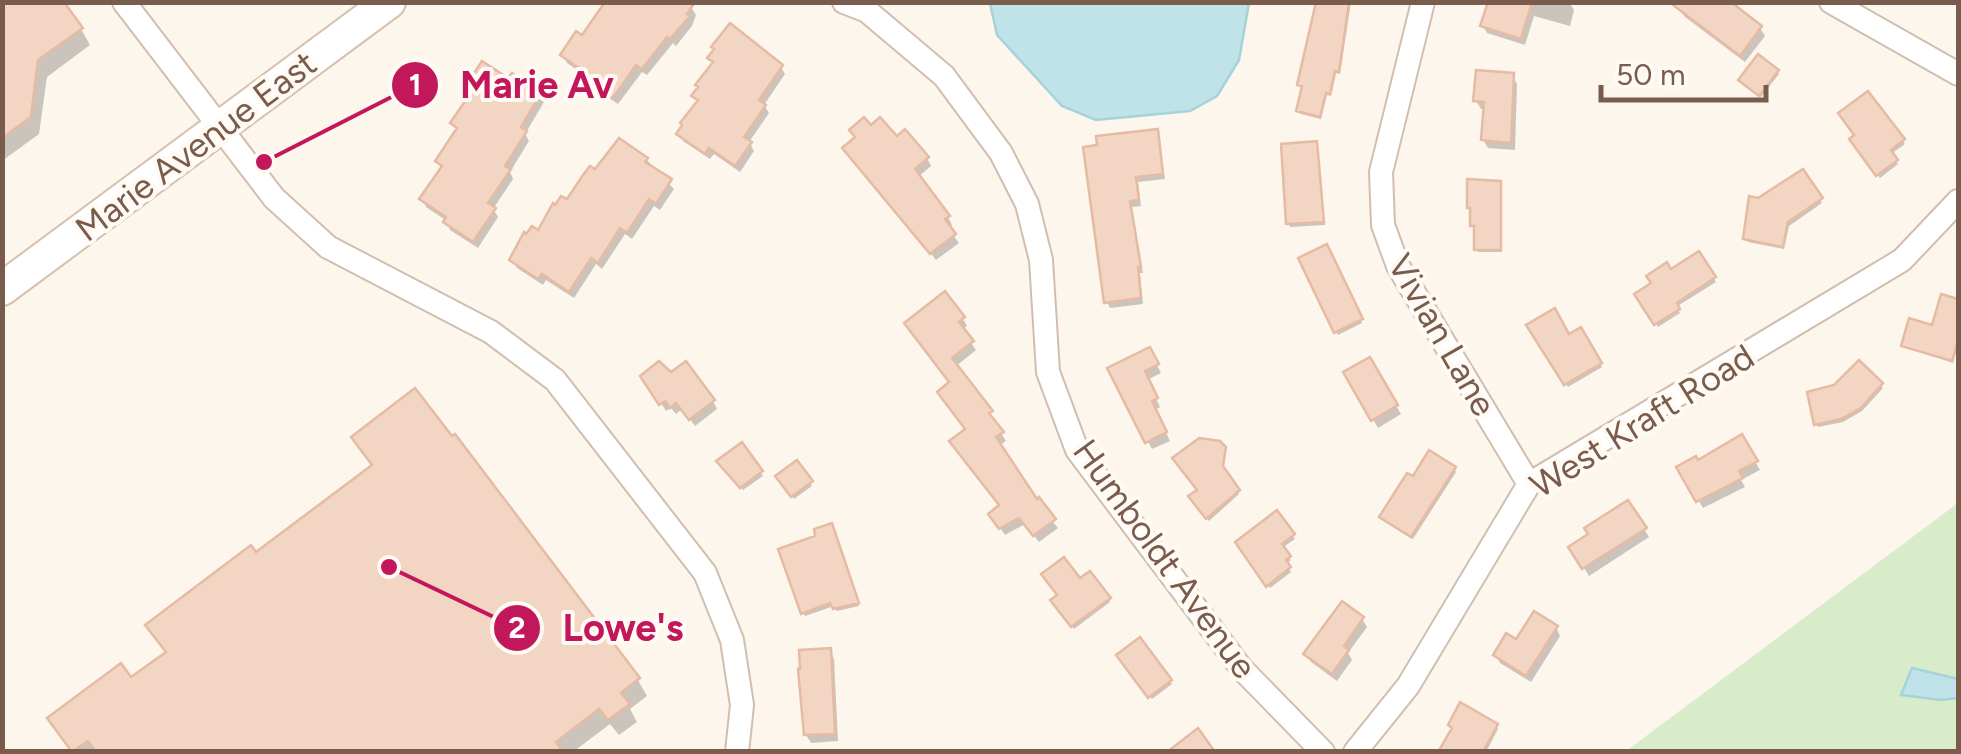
<svg xmlns="http://www.w3.org/2000/svg" width="1961" height="754" viewBox="0 0 1961 754" font-family="Figtree,sans-serif">
  <style>
    .green { fill: #d8ecc9 }
    .water { fill: #bfe3e8; stroke: #a5d3da; stroke-width: 2.5 }
    .shadow { fill: #0003 }
    .building { fill: #f3d5c3; stroke: #e6bba3; stroke-width: 2.5 }
    .lines { fill: none; stroke-linecap: round; stroke-linejoin: round }
    .street-casing { stroke: #d1beb0; stroke-width: 26 }
    .secondary-casing { stroke: #d6c0b0; stroke-width: 36 }
    .street { stroke: #fff; stroke-width: 22 }
    .secondary { stroke: #fff; stroke-width: 32 }
    .labels { text-anchor: middle; dominant-baseline: central; stroke-width: 8; stroke-linejoin: round; paint-order: stroke }
    .street-label { font-size: 35px; fill: #7a5c4d; stroke: #fffaf3 }
    .leader { fill: none; stroke: #c2185b; stroke-width: 4 }
    .callout-dot { fill: #c2185b; stroke: #fffaf3; stroke-width: 4 }
    .mark-label { font-size: 30px; text-anchor: middle; font-weight: bold; fill: #fff }
    .callout-label { font-size: 38px; text-anchor: middle; font-weight: bold; fill: #c2185b; stroke: #fffaf3; stroke-width: 8; stroke-linejoin: round; paint-order: stroke }
  </style>
  <rect width="100%" height="100%" fill="#fdf6ec"/>
  <path class="green" d="M 1958,503 L 1958,751 L 1626,751 Z"/>
  <path class="water" d="M 990,3 L 990,2 L 1249,3 L 1239,60 L 1217,96 L 1190,111 L 1096,120 L 1062,106 L 997,35 Z
    M 1912,668 L 1958,679 L 1958,698 L 1941,700 L 1901,695 Z"/>
  <path class="shadow" d="M 2,2 L 81,29 L 90,45 L 47,77 L 39,134 L 2,161 Z
    M 1351,2 L 1340,74 L 1336,73 L 1331,96 L 1327,95 L 1321,119 L 1301,114 L 1304,89 L 1300,85 L 1317,6 L 1315,3 Z
    M 1490,2 L 1569,2 L 1574,10 L 1570,26 L 1534,16 L 1525,45 L 1487,33 L 1483,26 Z
    M 691,7 L 696,15 L 692,26 L 676,46 L 673,43 L 647,75 L 642,72 L 618,104 L 591,86 L 587,77 L 567,63 L 563,55 L 583,39 Z
    M 1680,9 L 1760,28 L 1765,36 L 1745,62 L 1685,17 Z
    M 710,58 L 781,67 L 785,74 L 764,105 L 769,113 L 749,142 L 754,151 L 740,172 L 714,154 L 710,159 L 683,141 L 679,134 L 699,103 L 694,96 L 714,65 Z
    M 1777,71 L 1779,74 L 1761,97 L 1743,83 Z
    M 1512,76 L 1517,84 L 1515,150 L 1488,148 L 1483,140 L 1486,109 L 1481,109 L 1476,101 Z
    M 509,82 L 539,94 L 544,102 L 525,134 L 529,141 L 510,172 L 513,179 L 493,209 L 498,217 L 478,248 L 450,230 L 447,221 L 426,207 L 422,199 L 442,169 L 438,161 L 458,131 L 453,123 L 473,93 L 469,85 Z
    M 1868,95 L 1905,144 L 1891,154 L 1898,164 L 1880,178 L 1852,140 Z
    M 871,129 L 927,158 L 931,166 L 918,177 L 948,217 L 952,225 L 948,228 L 959,243 L 936,260 L 881,191 Z
    M 1157,131 L 1165,179 L 1138,182 L 1141,206 L 1132,207 L 1143,273 L 1140,273 L 1143,304 L 1110,308 L 1107,302 L 1086,149 Z
    M 1316,144 L 1325,225 L 1290,227 L 1289,224 Z
    M 646,159 L 674,189 L 660,210 L 654,206 L 632,239 L 625,234 L 602,269 L 596,264 L 574,298 L 546,280 L 543,285 L 517,268 L 512,260 L 595,172 Z
    M 1802,173 L 1822,203 L 1789,226 L 1784,249 L 1748,242 L 1746,239 L 1758,201 Z
    M 1500,183 L 1502,252 L 1478,252 L 1470,208 Z
    M 1326,247 L 1362,323 L 1338,335 L 1301,259 Z
    M 1698,255 L 1716,282 L 1676,307 L 1680,313 L 1658,327 L 1637,295 Z
    M 1943,297 L 1958,302 L 1958,346 L 1953,363 L 1903,346 L 1934,328 Z
    M 963,319 L 967,326 L 962,330 L 976,350 L 955,367 L 995,420 L 993,421 L 1006,441 L 999,446 L 1036,502 L 1058,528 L 1039,542 L 1025,524 L 1005,535 L 996,522 L 1002,507 L 968,430 L 951,383 L 911,331 Z
    M 1581,330 L 1602,367 L 1568,387 L 1557,368 L 1568,337 Z
    M 1149,350 L 1161,373 L 1147,380 L 1160,407 L 1155,410 L 1170,441 L 1152,449 L 1111,369 Z
    M 1369,360 L 1401,414 L 1378,428 L 1346,373 Z
    M 1859,363 L 1883,388 L 1862,411 L 1843,422 L 1818,427 L 1816,424 L 1836,387 Z
    M 644,376 L 713,401 L 717,409 L 695,426 L 682,409 L 676,414 L 671,408 L 666,411 Z
    M 1741,437 L 1760,470 L 1741,480 L 1745,487 L 1703,508 L 1680,468 L 1697,463 Z
    M 354,438 L 638,680 L 647,696 L 630,709 L 637,722 L 619,735 L 610,724 L 573,752 L 72,752 L 50,719 L 131,681 L 167,654 L 148,626 L 256,556 L 373,467 Z
    M 742,446 L 763,476 L 743,490 L 721,465 Z
    M 1224,449 L 1226,453 L 1223,471 L 1239,494 L 1209,521 L 1192,497 L 1200,491 Z
    M 797,464 L 812,486 L 794,499 L 779,477 Z
    M 1454,468 L 1456,472 L 1413,539 L 1384,520 L 1382,517 Z
    M 1628,503 L 1649,537 L 1589,576 L 1571,547 Z
    M 1277,514 L 1295,539 L 1282,548 L 1291,560 L 1286,564 L 1291,572 L 1270,588 L 1238,543 Z
    M 833,529 L 859,606 L 837,611 L 834,606 L 805,616 L 803,613 Z
    M 1090,574 L 1110,602 L 1074,629 L 1054,601 Z
    M 1362,619 L 1367,627 L 1348,653 L 1352,660 L 1337,681 L 1311,662 L 1306,654 Z
    M 1556,627 L 1560,636 L 1531,682 L 1500,663 L 1496,655 Z
    M 1139,640 L 1172,684 L 1152,699 L 1119,656 Z
    M 830,651 L 834,659 L 838,741 L 811,743 L 806,735 Z
    M 1496,726 L 1498,729 L 1486,752 L 1441,752 Z"/>
  <path class="building" d="M 2,2 L 64,2 L 83,28 L 38,60 L 31,117 L 2,138 Z
    M 605,2 L 695,2 L 687,14 L 690,16 L 670,39 L 667,37 L 642,69 L 636,65 L 613,98 L 583,78 L 586,73 L 560,55 L 576,31 L 582,35 Z
    M 1316,2 L 1349,2 L 1339,72 L 1335,71 L 1330,94 L 1326,93 L 1320,117 L 1296,111 L 1302,86 L 1297,85 Z
    M 1488,2 L 1532,2 L 1521,39 L 1480,26 Z
    M 1669,2 L 1731,2 L 1762,26 L 1740,56 Z
    M 730,23 L 783,65 L 759,100 L 766,105 L 744,137 L 752,142 L 735,166 L 709,148 L 705,154 L 676,134 L 682,125 L 680,123 L 698,100 L 691,96 L 698,87 L 695,85 L 713,62 L 707,58 L 714,49 L 711,47 Z
    M 1758,54 L 1779,70 L 1759,96 L 1738,80 Z
    M 482,61 L 508,78 L 512,73 L 541,93 L 521,127 L 527,131 L 505,166 L 511,169 L 488,203 L 496,208 L 473,242 L 443,222 L 446,217 L 419,199 L 442,166 L 435,161 L 457,128 L 450,123 L 473,90 L 466,85 Z
    M 1476,70 L 1514,73 L 1511,143 L 1481,140 L 1484,102 L 1473,101 Z
    M 1868,91 L 1905,139 L 1891,150 L 1898,160 L 1876,176 L 1849,139 L 1854,135 L 1838,113 Z
    M 864,117 L 871,125 L 880,117 L 897,136 L 905,129 L 929,157 L 915,169 L 950,216 L 945,219 L 956,234 L 930,254 L 842,148 L 855,137 L 849,130 Z
    M 1158,129 L 1163,174 L 1136,177 L 1139,200 L 1130,201 L 1141,267 L 1138,267 L 1141,298 L 1104,303 L 1083,147 L 1097,145 L 1096,136 Z
    M 619,138 L 648,158 L 645,162 L 672,179 L 656,204 L 649,199 L 627,233 L 620,228 L 598,263 L 591,258 L 569,292 L 542,274 L 538,279 L 509,260 L 524,232 L 526,234 L 532,226 L 538,230 L 553,203 L 555,205 L 561,196 L 567,199 L 583,175 L 590,166 L 595,169 Z
    M 1317,141 L 1324,222 L 1286,224 L 1281,144 Z
    M 1803,169 L 1823,198 L 1788,222 L 1783,247 L 1743,239 L 1749,196 L 1758,198 Z
    M 1467,179 L 1501,181 L 1501,250 L 1474,250 L 1474,226 L 1470,226 L 1470,208 L 1467,208 Z
    M 1327,244 L 1363,319 L 1334,333 L 1298,258 Z
    M 1699,251 L 1716,277 L 1677,303 L 1680,309 L 1654,325 L 1634,294 L 1651,283 L 1646,276 L 1667,262 L 1671,269 Z
    M 945,291 L 965,317 L 959,322 L 974,341 L 952,358 L 993,411 L 989,413 L 1004,432 L 996,437 L 1037,499 L 1039,497 L 1056,519 L 1033,536 L 1019,518 L 999,529 L 988,514 L 999,505 L 949,441 L 965,429 L 937,392 L 949,382 L 904,323 Z
    M 1941,294 L 1958,299 L 1958,340 L 1952,361 L 1901,346 L 1909,318 L 1932,325 Z
    M 1555,308 L 1569,334 L 1581,327 L 1602,363 L 1564,385 L 1526,325 Z
    M 1150,347 L 1159,364 L 1145,371 L 1158,398 L 1152,401 L 1167,432 L 1145,443 L 1107,368 Z
    M 1370,357 L 1398,405 L 1371,421 L 1343,372 Z
    M 1859,360 L 1883,383 L 1861,408 L 1841,419 L 1814,425 L 1807,392 L 1834,385 Z
    M 659,361 L 671,372 L 686,361 L 715,400 L 689,420 L 676,403 L 670,408 L 665,401 L 659,405 L 640,376 Z
    M 415,388 L 452,436 L 455,434 L 640,678 L 621,693 L 630,704 L 608,720 L 599,709 L 556,742 L 563,752 L 96,752 L 88,741 L 72,752 L 47,718 L 121,663 L 131,677 L 166,652 L 145,625 L 251,545 L 256,552 L 372,465 L 351,437 Z
    M 1742,434 L 1758,461 L 1739,471 L 1743,478 L 1696,502 L 1676,467 L 1696,456 L 1698,460 Z
    M 1199,438 L 1220,441 L 1226,447 L 1223,466 L 1240,490 L 1206,519 L 1188,496 L 1197,490 L 1172,458 Z
    M 742,442 L 763,471 L 740,488 L 716,461 Z
    M 1429,450 L 1456,467 L 1411,537 L 1379,517 L 1407,473 L 1413,476 Z
    M 797,460 L 813,481 L 791,497 L 775,476 Z
    M 1628,500 L 1647,528 L 1582,569 L 1568,547 L 1588,534 L 1584,528 Z
    M 1277,510 L 1295,534 L 1282,544 L 1291,556 L 1286,560 L 1291,567 L 1266,587 L 1235,542 Z
    M 832,523 L 859,603 L 833,609 L 830,603 L 801,614 L 778,549 L 815,536 L 814,529 Z
    M 1064,557 L 1080,578 L 1090,571 L 1111,598 L 1071,627 L 1050,600 L 1057,595 L 1041,574 Z
    M 1342,601 L 1364,617 L 1344,646 L 1349,650 L 1332,674 L 1303,654 Z
    M 1534,611 L 1558,626 L 1526,676 L 1493,655 L 1506,633 L 1516,639 Z
    M 1140,637 L 1172,680 L 1148,698 L 1116,655 Z
    M 831,648 L 835,734 L 804,735 L 798,669 L 800,669 L 799,650 Z
    M 1460,702 L 1498,724 L 1483,752 L 1438,752 L 1452,728 L 1448,725 Z
    M 1198,728 L 1215,752 L 1167,752 Z"/>
  <g class="lines">
    <defs>
      <path id="street" d="M 124,2 L 274,198 L 328,247 L 491,332 L 555,380 L 705,573 L 732,640 L 742,705 L 737,752
        M 844,2 L 867,11 L 944,76 L 1001,153 L 1027,204 L 1041,260 L 1048,372 L 1077,450 L 1241,668 L 1323,752
        M 1423,2 L 1381,172 L 1383,225 L 1398,266 L 1529,484
        M 1831,2 L 1958,74
        M 1355,752 L 1408,686 L 1529,484 L 1902,260 L 1958,201"/>
      <path id="secondary" d="M 2,289 L 389,2"/>
    </defs>
    <use href="#street" class="street-casing"/>
    <use href="#secondary" class="secondary-casing"/>
    <use href="#street" class="street"/>
    <use href="#secondary" class="secondary"/>
  </g>
  <g class="labels">
    <g class="street-label">
      <text transform="translate(196 146) rotate(-37)">Marie Avenue East</text>
      <text transform="translate(1442 335) rotate(60)">Vivian Lane</text>
      <text transform="translate(1642 421) rotate(-32)">West Kraft Road</text>
      <text transform="translate(1165 559) rotate(54)">Humboldt Avenue</text>
    </g>
  </g>
  <path class="leader" d="M264 162L415 85M389 567L517 628"/>
  <g class="callout-dot">
    <circle cx="264" cy="162" r="10"/>
    <circle cx="389" cy="567" r="10"/>
    <circle cx="415" cy="85" r="25"/>
    <circle cx="517" cy="628" r="25"/>
  </g>
  <g class="mark-label">
    <text x="415" y="95">1</text>
    <text x="517" y="638">2</text>
  </g>
  <g class="callout-label">
    <text x="537" y="98">Marie Av</text>
    <text x="623" y="641">Lowe's</text>
  </g>
  <rect width="1961" height="754" fill="none" stroke="#7a5c4d" stroke-width="10"/>
  <path d="M1601 85v15h165v-15" fill="none" stroke="#7a5c4d" stroke-width="5"/>
  <text x="1616" y="85" font-size="30" fill="#7a5c4d" stroke="#fffaf3" stroke-width="8" paint-order="stroke">50 m</text>
</svg>
